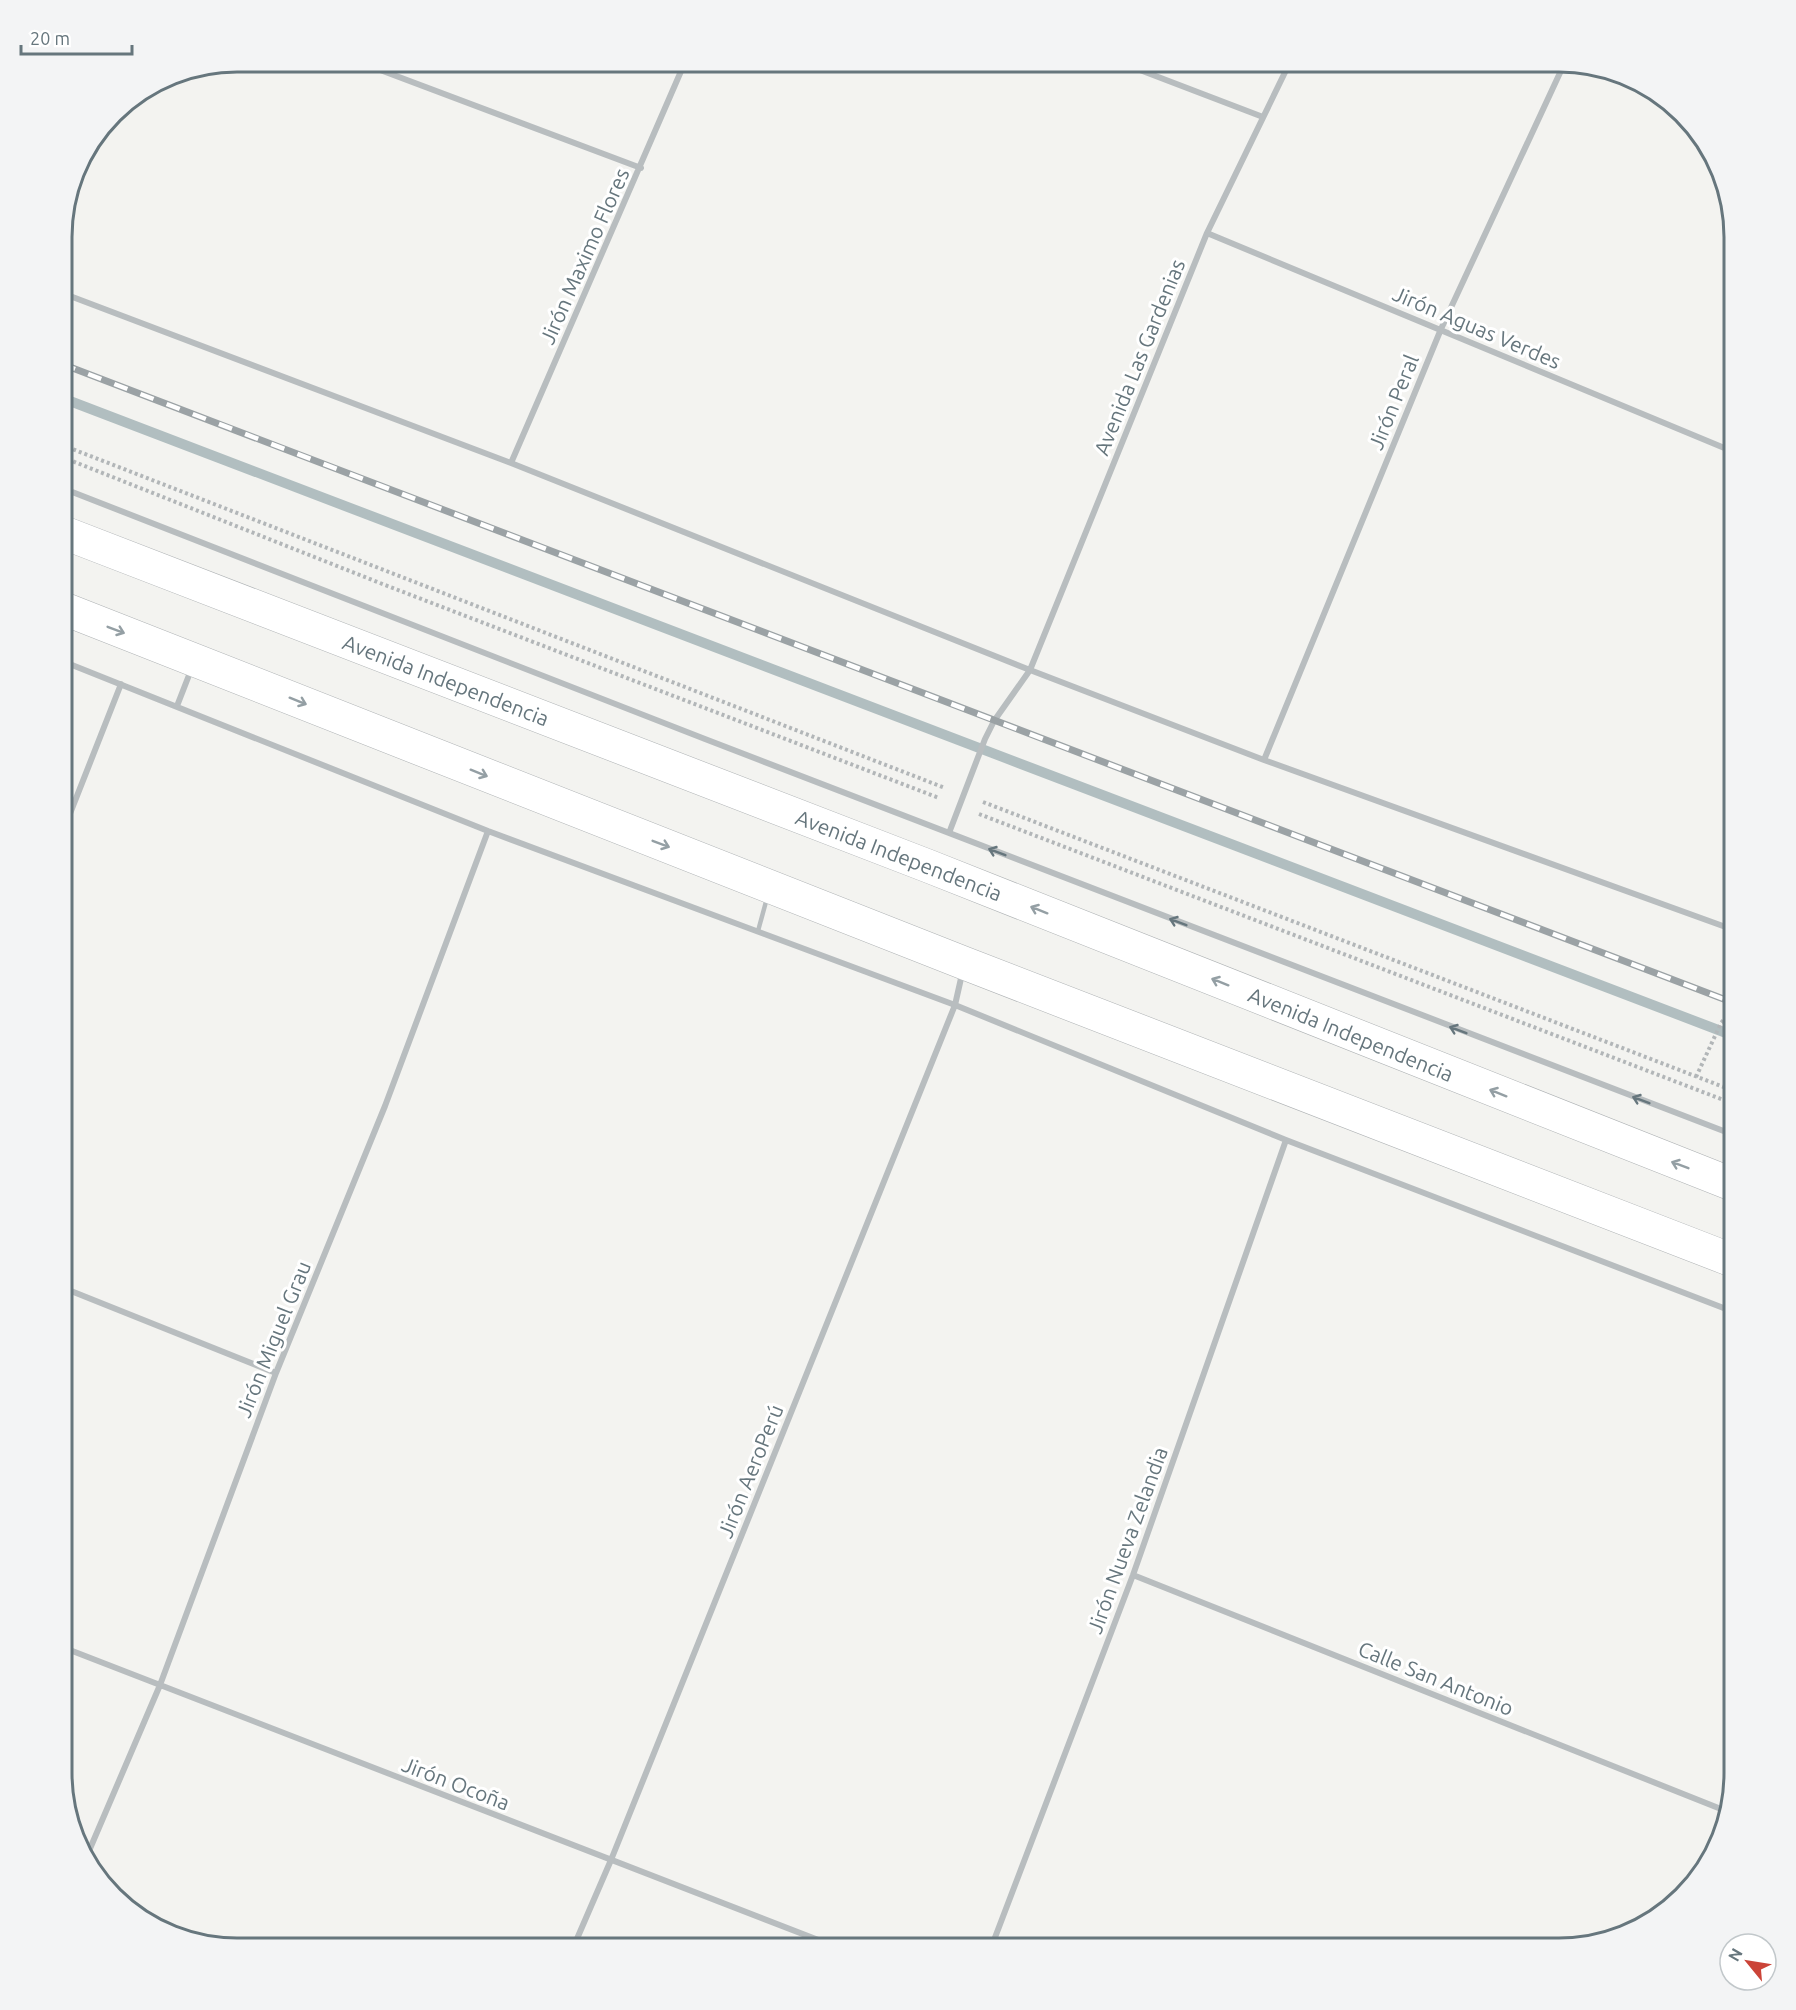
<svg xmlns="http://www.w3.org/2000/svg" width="1796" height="2010" viewBox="0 0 1796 2010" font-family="Ubuntu,sans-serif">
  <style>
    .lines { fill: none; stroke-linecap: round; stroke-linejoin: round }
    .stream { stroke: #b1bec0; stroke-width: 10 }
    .trunk-casing { stroke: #aeb2b4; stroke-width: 34 }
    .path { stroke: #b2b6b8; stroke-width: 4; stroke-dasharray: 3 3; stroke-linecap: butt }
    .service { stroke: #b8bdbf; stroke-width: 4.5 }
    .minor { stroke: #b8bdbf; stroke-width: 6 }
    .trunk { stroke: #fff; stroke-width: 33 }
    .rail-casing { stroke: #9ba2a5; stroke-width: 7 }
    .rail { stroke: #fff; stroke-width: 4.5; stroke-dasharray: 14; stroke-linecap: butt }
    .oneway { stroke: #949fa4 }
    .oneway2 { stroke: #66767d }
    .labels { text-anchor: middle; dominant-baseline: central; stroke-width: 6; stroke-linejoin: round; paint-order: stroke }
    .street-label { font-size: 21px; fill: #66767d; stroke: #fff }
    .rim { fill: none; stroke: #66767d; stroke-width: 3 }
  </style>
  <rect width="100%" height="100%" fill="#f3f3f0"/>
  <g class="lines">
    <path class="stream" d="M 62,398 L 1734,1036"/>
    <defs>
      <path id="trunk" d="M 62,532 L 928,866 L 1734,1185
        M 62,608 L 964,963 L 1734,1261"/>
    </defs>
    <use href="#trunk" class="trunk-casing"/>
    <path class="path" d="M 62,445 L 945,788
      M 62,457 L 385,585 L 939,798
      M 983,802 L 1734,1091
      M 979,814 L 1734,1104
      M 1696,1077 L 1721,1023 L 1734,1008"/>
    <path class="service" d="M 758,931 L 767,898"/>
    <path class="minor" d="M 359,62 L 641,168
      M 1119,62 L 1263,117
      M 1207,233 L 1734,452
      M 62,293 L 511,463 L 1030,670 L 1264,760 L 1734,930
      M 511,463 L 685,62
      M 62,488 L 705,739 L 1734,1135
      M 62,661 L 488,831 L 955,1005 L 1286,1140 L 1734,1312
      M 177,706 L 191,670
      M 1264,760 L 1441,329 L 1565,62
      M 949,833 L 985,739 L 994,721 L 1030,670 L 1207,233 L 1290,62
      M 62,834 L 121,684
      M 71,1291 L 276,1373
      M 1133,1575 L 1726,1811
      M 62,1647 L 839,1948
      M 86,1858 L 160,1685 L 276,1373 L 385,1106 L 488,831
      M 573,1948 L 611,1860 L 955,1005 L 962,974
      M 991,1948 L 1133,1575 L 1286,1140"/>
    <use href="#trunk" class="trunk"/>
    <defs>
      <path id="rail" d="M 62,364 L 1734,1003"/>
    </defs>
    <use href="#rail" class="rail-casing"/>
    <use href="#rail" class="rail"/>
  </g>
  <defs><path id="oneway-shaft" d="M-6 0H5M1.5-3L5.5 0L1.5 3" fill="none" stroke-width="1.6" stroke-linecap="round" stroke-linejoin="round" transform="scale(1.5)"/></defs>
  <g class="oneway">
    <use href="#oneway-shaft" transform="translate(116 630) rotate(21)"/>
    <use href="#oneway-shaft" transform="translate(298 701) rotate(22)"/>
    <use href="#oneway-shaft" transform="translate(479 773) rotate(22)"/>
    <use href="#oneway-shaft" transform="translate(661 844) rotate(21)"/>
    <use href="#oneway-shaft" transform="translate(1039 910) rotate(-158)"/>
    <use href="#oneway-shaft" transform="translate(1220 982) rotate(-158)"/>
    <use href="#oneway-shaft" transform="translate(1498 1093) rotate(-158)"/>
    <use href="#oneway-shaft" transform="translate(1680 1165) rotate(-159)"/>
  </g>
  <g class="oneway2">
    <use href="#oneway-shaft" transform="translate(997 852) rotate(-159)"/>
    <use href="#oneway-shaft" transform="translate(1178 922) rotate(-159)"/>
    <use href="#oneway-shaft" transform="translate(1458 1030) rotate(-159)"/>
    <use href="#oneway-shaft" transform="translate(1641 1100) rotate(-159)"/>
  </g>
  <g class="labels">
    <g class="street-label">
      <text transform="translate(584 256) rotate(-66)">Jirón Maximo Flores</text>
      <text transform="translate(1477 327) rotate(23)">Jirón Aguas Verdes</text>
      <text transform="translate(1139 357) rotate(-68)">Avenida Las Gardenias</text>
      <text transform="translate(1393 402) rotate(-68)">Jirón Peral</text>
      <text transform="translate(446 680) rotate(21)">Avenida Independencia</text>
      <text transform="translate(899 855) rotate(21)">Avenida Independencia</text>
      <text transform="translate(1351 1034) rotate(22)">Avenida Independencia</text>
      <text transform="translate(273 1339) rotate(-68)">Jirón Miguel Grau</text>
      <text transform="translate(750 1471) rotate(-68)">Jirón AeroPerú</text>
      <text transform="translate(1127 1540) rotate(-70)">Jirón Nueva Zelandia</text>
      <text transform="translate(1436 1678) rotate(22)">Calle San Antonio</text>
      <text transform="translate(456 1783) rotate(21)">Jirón Ocoña</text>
    </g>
  </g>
  <path d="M0 0H1796V2010H0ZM237 72H1559A165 165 0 0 1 1724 237V1773A165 165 0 0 1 1559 1938H237A165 165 0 0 1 72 1773V237A165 165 0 0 1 237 72Z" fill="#f3f4f5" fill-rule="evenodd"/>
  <path class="rim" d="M237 72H1559A165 165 0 0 1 1724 237V1773A165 165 0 0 1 1559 1938H237A165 165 0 0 1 72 1773V237A165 165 0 0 1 237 72Z"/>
  <g transform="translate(1748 1962) rotate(300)"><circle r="28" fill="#ffffff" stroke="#c2c8cb" stroke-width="1.5"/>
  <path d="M0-4.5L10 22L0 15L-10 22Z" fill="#cb4438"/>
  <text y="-9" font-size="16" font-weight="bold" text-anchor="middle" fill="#66767d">N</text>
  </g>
  <path d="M21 45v9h111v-9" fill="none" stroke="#66767d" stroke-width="3"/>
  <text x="30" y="45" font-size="18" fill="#66767d" stroke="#ffffff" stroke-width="4.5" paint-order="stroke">20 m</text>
</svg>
